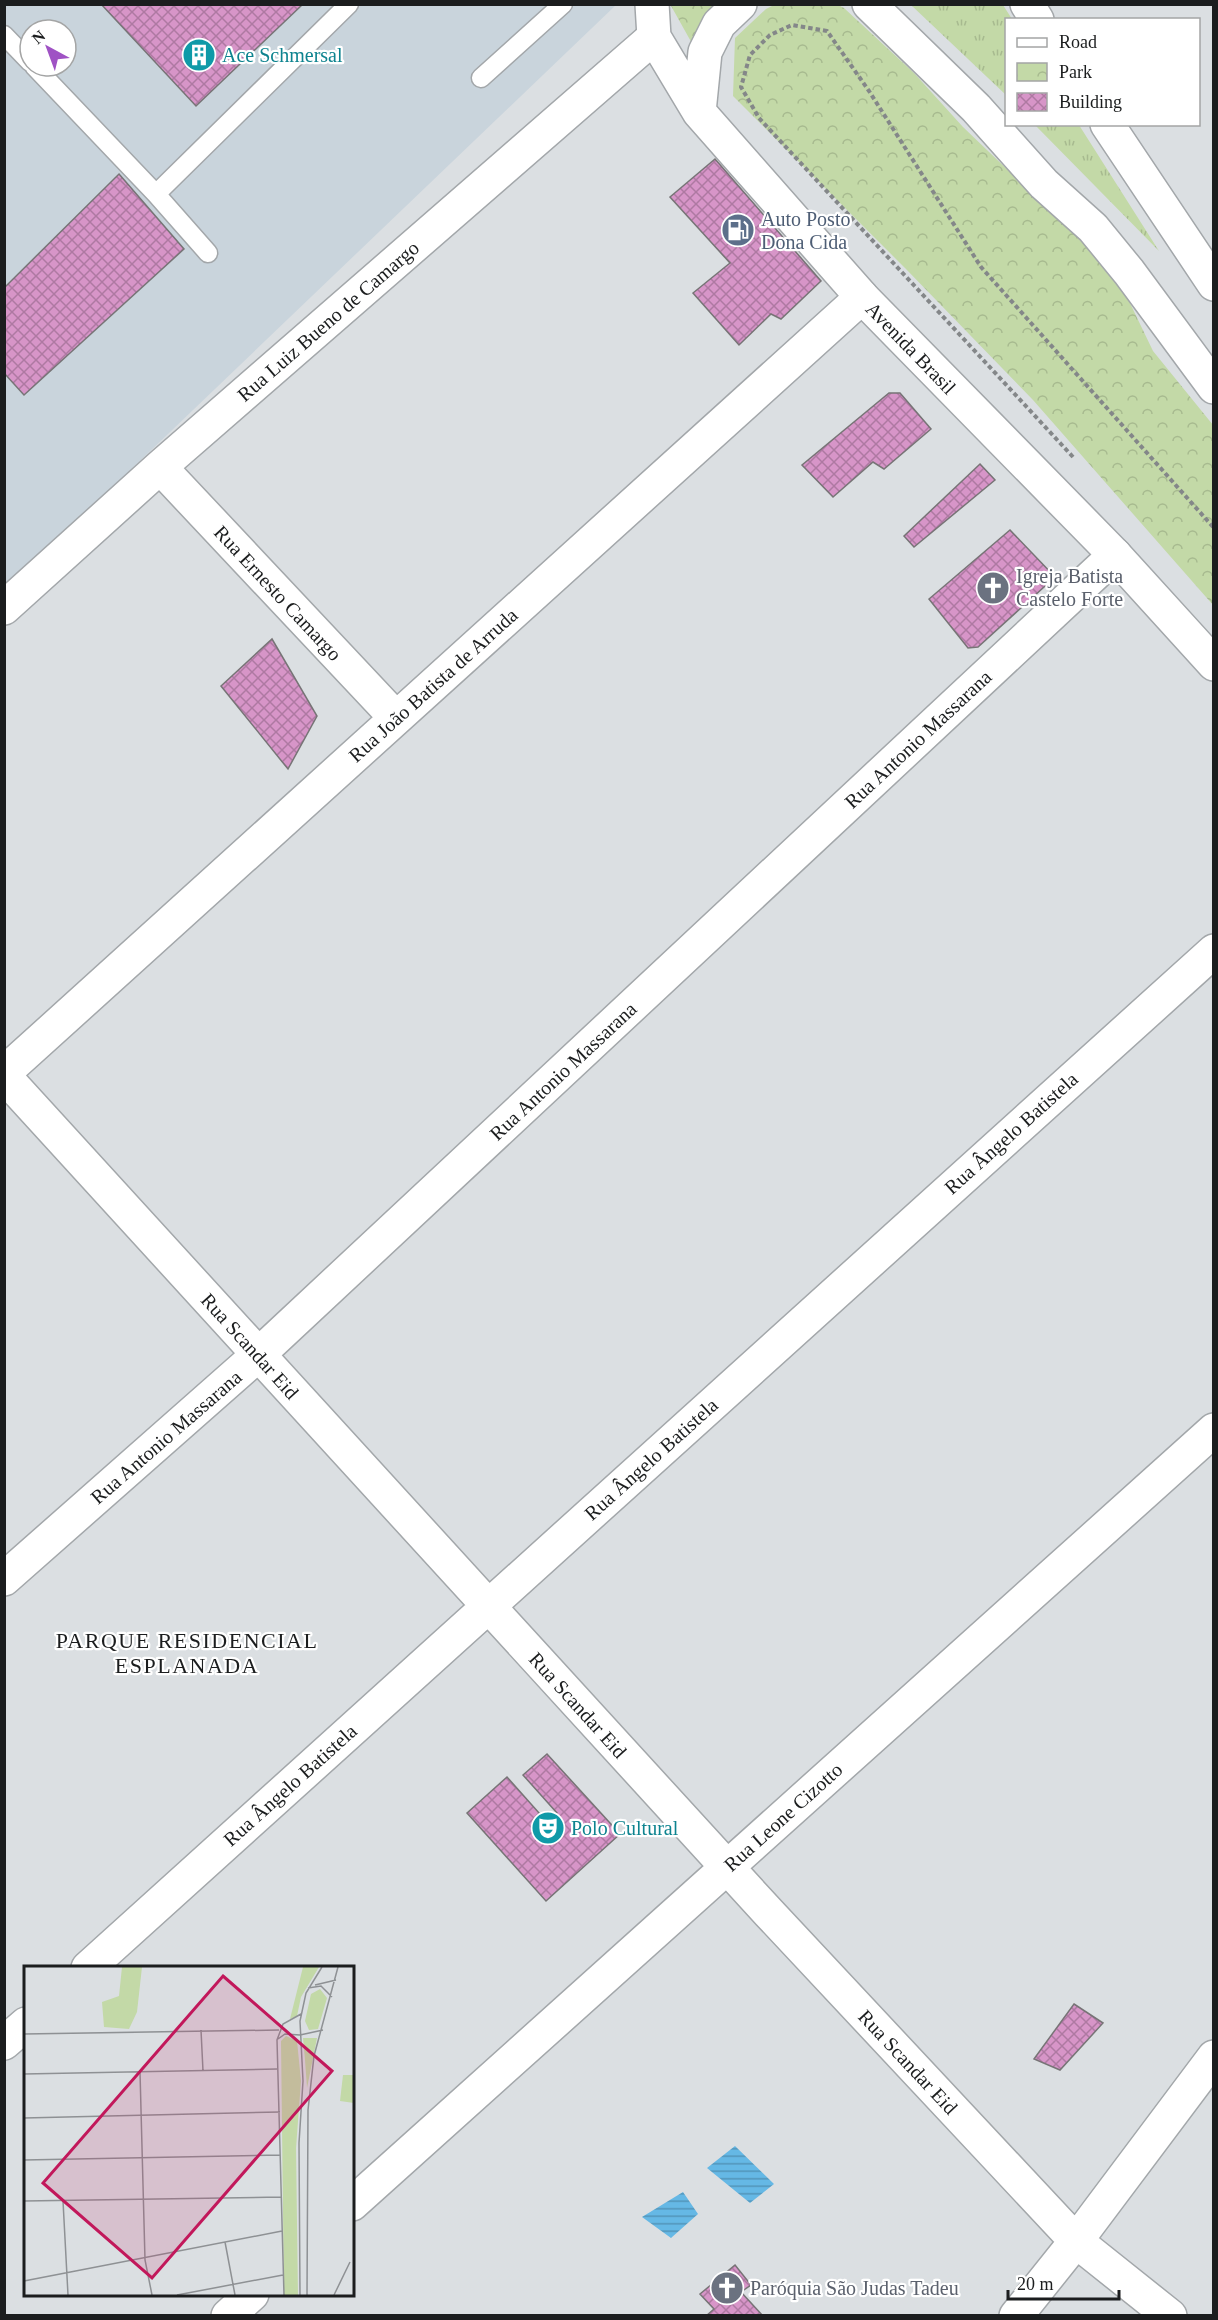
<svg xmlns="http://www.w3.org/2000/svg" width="1218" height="2320" viewBox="0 0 1218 2320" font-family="Georgia,serif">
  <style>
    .built { fill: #c9d4dc; fill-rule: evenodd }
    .grass { fill: url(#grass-tufts) }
    .park { fill: url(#park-crowns) }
    .water { fill: url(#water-rules) }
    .building { fill: url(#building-cross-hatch); stroke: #777476; stroke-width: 1.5 }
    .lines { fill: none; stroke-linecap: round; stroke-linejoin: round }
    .service-casing { stroke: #a3a7aa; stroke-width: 21 }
    .minor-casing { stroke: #a3a7aa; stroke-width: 36 }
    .tertiary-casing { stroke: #a3a7aa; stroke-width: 36 }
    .secondary-casing { stroke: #a3a7aa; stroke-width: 36 }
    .path { stroke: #848789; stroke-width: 4; stroke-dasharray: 4.5 3; stroke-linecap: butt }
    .service { stroke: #fff; stroke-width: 18 }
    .minor { stroke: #fff; stroke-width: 33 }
    .tertiary { stroke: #fff; stroke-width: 33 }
    .secondary { stroke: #fff; stroke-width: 33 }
    .labels { text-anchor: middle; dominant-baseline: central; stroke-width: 4.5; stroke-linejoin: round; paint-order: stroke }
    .culture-label { font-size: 20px; fill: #0d838f; stroke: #fff; text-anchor: start }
    .service-label { font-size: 20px; fill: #4e5e75; stroke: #fff; text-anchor: start }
    .street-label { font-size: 20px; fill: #1b1d1e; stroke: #fff }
    .worship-label { font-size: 20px; fill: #5b616d; stroke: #fff; text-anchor: start }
    .quarter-label { font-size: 22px; letter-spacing: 1.5px; fill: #1b1d1e; stroke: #fff }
    .inset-road { fill: none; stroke: #8e9194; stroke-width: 1.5 }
    .view { fill: #c2185b; fill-opacity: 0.15; stroke: #c2185b; stroke-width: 3 }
    .inset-edge { fill: none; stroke: #1b1d1e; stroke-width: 3 }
  </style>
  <defs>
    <pattern id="grass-tufts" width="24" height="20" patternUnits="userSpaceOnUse" patternTransform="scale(1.5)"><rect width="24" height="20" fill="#c3d9a7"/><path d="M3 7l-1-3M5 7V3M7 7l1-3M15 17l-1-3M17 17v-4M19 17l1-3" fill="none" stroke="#a7ba8f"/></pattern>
    <pattern id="park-crowns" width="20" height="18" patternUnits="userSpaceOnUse" patternTransform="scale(1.5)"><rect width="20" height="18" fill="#c3d9a7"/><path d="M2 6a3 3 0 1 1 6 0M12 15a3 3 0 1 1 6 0" fill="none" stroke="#a7ba8f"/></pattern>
    <pattern id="water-rules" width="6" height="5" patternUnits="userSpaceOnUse" patternTransform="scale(1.5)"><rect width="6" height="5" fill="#65b8e5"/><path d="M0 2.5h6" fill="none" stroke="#5295b9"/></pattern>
    <pattern id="building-cross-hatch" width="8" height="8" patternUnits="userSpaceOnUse" patternTransform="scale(1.5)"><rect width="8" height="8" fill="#d795c8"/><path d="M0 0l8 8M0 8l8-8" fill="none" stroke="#ae79a2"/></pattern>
  </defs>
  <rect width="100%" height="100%" fill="#dbdfe2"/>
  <path class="built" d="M 5,5 L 616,5 L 5,590 ZM 30,30 L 66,30 L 66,66 L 30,66 Z"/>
  <path class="grass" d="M 911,5 L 1003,5 L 1012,19 L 1006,20 L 1006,95 Z
    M 1035,125 L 1079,125 L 1159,251 Z"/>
  <path class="park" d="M 670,4 L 721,5 L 694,47 Z
    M 774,5 L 838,5 L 844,8 L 914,73 L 963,127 L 1081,240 L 1128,299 L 1153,351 L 1213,425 L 1213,605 L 1033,400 L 905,268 L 733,96 L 735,38 L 766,9 Z"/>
  <path class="water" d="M 735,2146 L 774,2184 L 750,2203 L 707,2168 Z
    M 683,2192 L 698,2214 L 671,2238 L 642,2217 Z"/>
  <path class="building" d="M 101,4 L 303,4 L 196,106 Z
    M 715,159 L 821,281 L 781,319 L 771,314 L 739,345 L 693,293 L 730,263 L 670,197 Z
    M 119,174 L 184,249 L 24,395 L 4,373 L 4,288 Z
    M 889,393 L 900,393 L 931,429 L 884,469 L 873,462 L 833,497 L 802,465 Z
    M 980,464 L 995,480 L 914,547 L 904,536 Z
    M 1010,530 L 1055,577 L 978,647 L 968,648 L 929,599 Z
    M 272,639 L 317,716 L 288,769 L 221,686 Z
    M 547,1754 L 620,1834 L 546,1901 L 467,1813 L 507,1777 L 547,1822 L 557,1813 L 523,1775 Z
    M 1074,2004 L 1103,2023 L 1060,2070 L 1034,2059 Z
    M 735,2265 L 751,2285 L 741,2292 L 763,2316 L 706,2316 L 714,2309 L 700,2294 Z"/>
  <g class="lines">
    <defs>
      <path id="service" d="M 4,35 L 30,62
        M 34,66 L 156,194 L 349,4
        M 481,78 L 563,4
        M 156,194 L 208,253"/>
      <path id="minor" d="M 160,467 L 396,718
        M 4,608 L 160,467 L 654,37
        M 4,1073 L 862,297
        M 4,1076 L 769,1913 L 1076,2241 L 1170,2316
        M 4,1579 L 258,1355 L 1115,555
        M 88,1968 L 1214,951
        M 4,2043 L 26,2024
        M 352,2204 L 1214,1430
        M 228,2316 L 252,2294
        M 1016,2316 L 1076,2241 L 1214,2057"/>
      <path id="tertiary" d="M 652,4 L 654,37 L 699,112 L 862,297 L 1115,555 L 1214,664
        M 699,112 L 705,52 L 719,24 L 740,4"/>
      <path id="secondary" d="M 869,4 L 976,108 L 1044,184 L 1093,228 L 1129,272 L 1214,387
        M 1027,4 L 1037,20
        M 1107,124 L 1214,284"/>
    </defs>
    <use href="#service" class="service-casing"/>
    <use href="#minor" class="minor-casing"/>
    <use href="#tertiary" class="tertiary-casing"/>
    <use href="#secondary" class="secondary-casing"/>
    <path class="path" d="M 1073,457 L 759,118 L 741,87 L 750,55 L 770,35 L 792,25 L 827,31 L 869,91 L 981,267 L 1214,528"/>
    <use href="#service" class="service"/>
    <use href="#minor" class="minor"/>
    <use href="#tertiary" class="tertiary"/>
    <use href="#secondary" class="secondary"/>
  </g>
  <defs>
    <symbol id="building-disc" viewBox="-11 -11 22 22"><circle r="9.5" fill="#0f9aa8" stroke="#fff"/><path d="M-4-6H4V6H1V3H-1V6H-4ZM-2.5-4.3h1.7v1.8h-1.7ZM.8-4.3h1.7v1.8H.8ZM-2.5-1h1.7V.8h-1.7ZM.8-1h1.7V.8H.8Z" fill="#fff"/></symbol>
    <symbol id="fuel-disc" viewBox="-11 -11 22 22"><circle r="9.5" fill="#5c6f8a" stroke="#fff"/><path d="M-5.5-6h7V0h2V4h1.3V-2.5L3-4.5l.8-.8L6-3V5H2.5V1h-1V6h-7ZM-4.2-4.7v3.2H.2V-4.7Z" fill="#fff"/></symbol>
    <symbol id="church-disc" viewBox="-11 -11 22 22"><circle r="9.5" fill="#6b7280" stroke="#fff"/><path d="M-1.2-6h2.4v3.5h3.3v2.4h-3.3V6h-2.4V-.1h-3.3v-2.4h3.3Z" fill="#fff"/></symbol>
    <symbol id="theatre-disc" viewBox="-11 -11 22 22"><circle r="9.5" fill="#0f9aa8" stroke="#fff"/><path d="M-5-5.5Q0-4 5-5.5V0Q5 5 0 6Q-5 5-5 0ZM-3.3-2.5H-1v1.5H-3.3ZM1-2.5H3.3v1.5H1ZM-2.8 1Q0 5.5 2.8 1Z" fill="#fff"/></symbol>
  </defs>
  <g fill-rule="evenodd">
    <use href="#building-disc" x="180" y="36" width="38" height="38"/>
    <use href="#fuel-disc" x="719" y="211" width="38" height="38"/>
    <use href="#church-disc" x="974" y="569" width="38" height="38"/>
    <use href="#theatre-disc" x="529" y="1809" width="38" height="38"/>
    <use href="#church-disc" x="708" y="2269" width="38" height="38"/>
  </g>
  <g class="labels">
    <g class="culture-label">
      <text x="222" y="55">Ace Schmersal</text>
      <text x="571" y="1828">Polo Cultural</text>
    </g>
    <g class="service-label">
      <text x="761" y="219">Auto Posto<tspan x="761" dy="23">Dona Cida</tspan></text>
    </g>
    <g class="street-label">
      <text transform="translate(328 321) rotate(-41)">Rua Luiz Bueno de Camargo</text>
      <text transform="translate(911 348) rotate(46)">Avenida Brasil</text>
      <text transform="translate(278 593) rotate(47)">Rua Ernesto Camargo</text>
      <text transform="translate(433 685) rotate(-42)">Rua João Batista de Arruda</text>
      <text transform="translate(918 739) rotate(-43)">Rua Antonio Massarana</text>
      <text transform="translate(563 1071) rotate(-43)">Rua Antonio Massarana</text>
      <text transform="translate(1011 1133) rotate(-42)">Rua Ângelo Batistela</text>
      <text transform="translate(250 1346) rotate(48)">Rua Scandar Eid</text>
      <text transform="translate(166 1437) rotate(-41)">Rua Antonio Massarana</text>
      <text transform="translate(651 1459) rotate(-42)">Rua Ângelo Batistela</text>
      <text transform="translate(578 1705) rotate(48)">Rua Scandar Eid</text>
      <text transform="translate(290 1785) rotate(-42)">Rua Ângelo Batistela</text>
      <text transform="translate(783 1817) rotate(-42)">Rua Leone Cizotto</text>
      <text transform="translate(908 2062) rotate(47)">Rua Scandar Eid</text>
    </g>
    <g class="worship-label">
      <text x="1016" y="576">Igreja Batista<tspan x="1016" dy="23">Castelo Forte</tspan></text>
      <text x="750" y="2288">Paróquia São Judas Tadeu</text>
    </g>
    <g class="quarter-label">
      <text x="187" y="1640">PARQUE RESIDENCIAL<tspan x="187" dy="25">ESPLANADA</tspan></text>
    </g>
  </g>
  <g transform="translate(24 1966)">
    <rect width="330" height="330" fill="#dbdfe2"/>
    <path d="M 279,1 L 295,1 L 277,31 L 273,50 L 266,53 ZM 296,23 L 303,32 L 294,63 L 285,64 L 281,55 L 287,28 ZM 279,72 L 293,72 L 283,122 L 281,94 Z" fill="#c3d9a7"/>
    <path d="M 98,1 L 118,1 L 113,46 L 105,63 L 80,61 L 78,36 L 95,30 Z" fill="#c3d9a7"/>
    <path d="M 262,70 L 273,75 L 277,115 L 272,182 L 274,329 L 260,329 L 257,75 Z" fill="#c3d9a7"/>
    <path d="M 319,109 L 330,109 L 330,137 L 316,135 Z" fill="#c3d9a7"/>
    <path class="inset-road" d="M 291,19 L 312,14M 284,22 L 297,20 L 308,31M 177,64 L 179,105M 0,68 L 255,64M 276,69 L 299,64M 254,73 L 261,68 L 276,69M 116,106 L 121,294 L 128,329M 0,108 L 253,103M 0,152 L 256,146M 0,194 L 256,189M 0,235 L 257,231M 39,235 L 44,329M 201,276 L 211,329M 0,315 L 258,265M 153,329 L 259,309M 260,329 L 253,74 L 259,58 L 277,48M 276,329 L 275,177 L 279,115 L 276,55 L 282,27 L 298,1M 283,329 L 284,144 L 290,90 L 314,1M 310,329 L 326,296"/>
    <path class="view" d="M 199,10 L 308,105 L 128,312 L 19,217 Z"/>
    <rect width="330" height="330" class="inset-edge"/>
  </g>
  <rect width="1218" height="2320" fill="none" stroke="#1b1d1e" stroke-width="12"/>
  <rect x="1005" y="18" width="195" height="108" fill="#ffffff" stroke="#a4a5a5" stroke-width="1.5"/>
  <rect x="1017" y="38" width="30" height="9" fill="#ffffff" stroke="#a4a5a5" stroke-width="1.5"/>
  <text x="1059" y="48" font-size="18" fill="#1b1d1e">Road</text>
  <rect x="1017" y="63" width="30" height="18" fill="url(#park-crowns)" stroke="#a4a5a5" stroke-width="1.5"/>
  <text x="1059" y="78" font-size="18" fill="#1b1d1e">Park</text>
  <rect x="1017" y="93" width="30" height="18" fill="url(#building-cross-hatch)" stroke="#a4a5a5" stroke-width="1.5"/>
  <text x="1059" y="108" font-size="18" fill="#1b1d1e">Building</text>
  <g transform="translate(48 48) rotate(319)"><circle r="28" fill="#ffffff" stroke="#a4a5a5" stroke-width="1.5"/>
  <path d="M0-4.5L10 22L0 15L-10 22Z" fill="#9f52c4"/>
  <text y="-9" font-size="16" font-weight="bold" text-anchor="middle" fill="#1b1d1e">N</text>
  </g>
  <path d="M1008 2290v9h111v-9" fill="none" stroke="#1b1d1e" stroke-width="3"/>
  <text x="1017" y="2290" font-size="18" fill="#1b1d1e" stroke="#ffffff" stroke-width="4.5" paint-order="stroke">20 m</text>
</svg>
